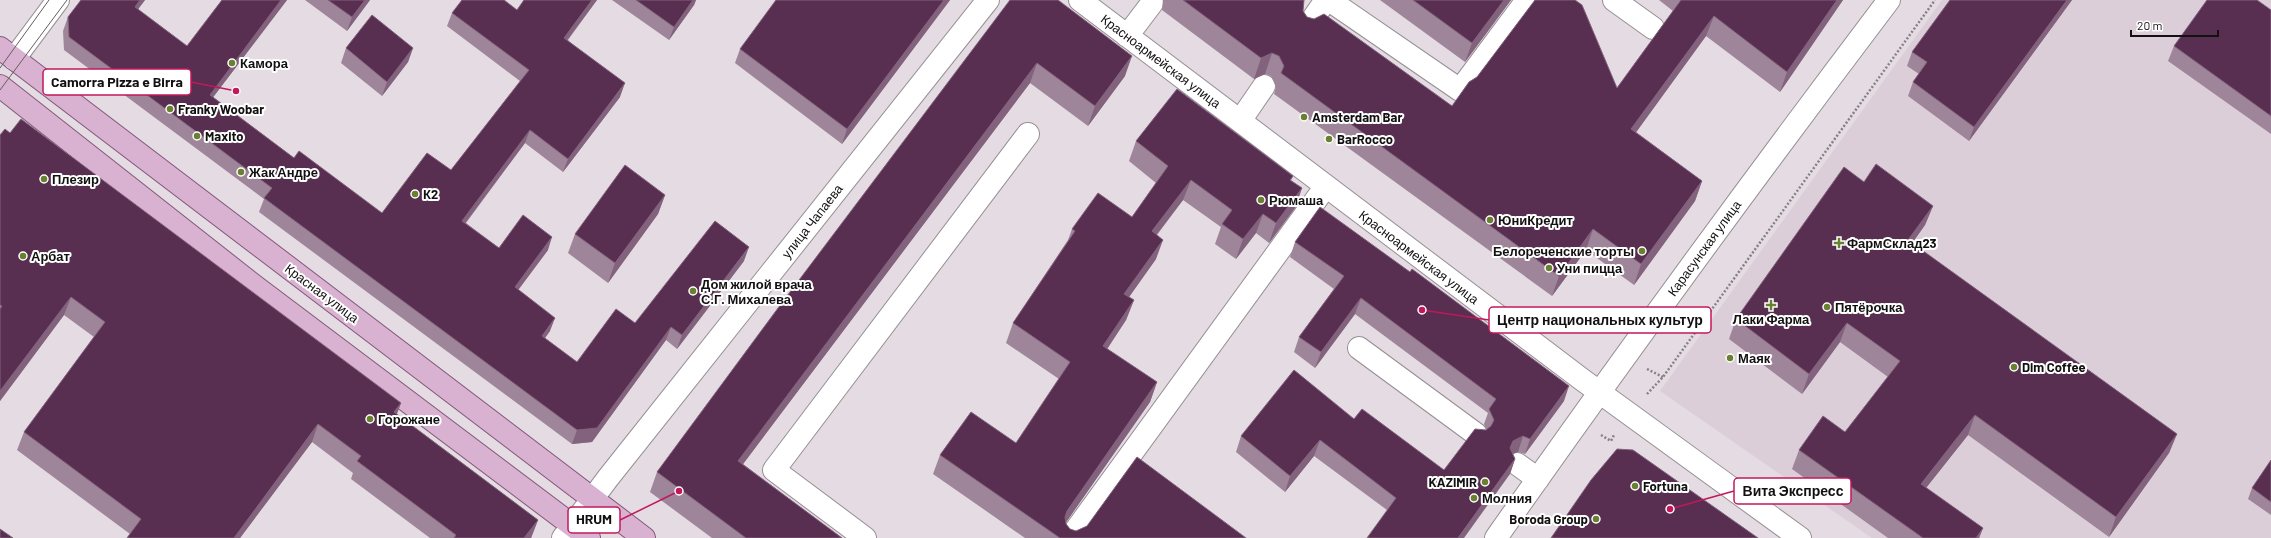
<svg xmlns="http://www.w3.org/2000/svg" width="2271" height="538" viewBox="0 0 2271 538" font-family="Barlow,sans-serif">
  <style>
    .built { fill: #dcced9 }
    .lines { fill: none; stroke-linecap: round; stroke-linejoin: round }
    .minor-casing { stroke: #968f94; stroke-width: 24 }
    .major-casing { stroke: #83587b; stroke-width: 24 }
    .path { stroke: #868084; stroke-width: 2.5; stroke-dasharray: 2 2; stroke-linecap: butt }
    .minor { stroke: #fff; stroke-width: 22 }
    .major { stroke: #d9b2d1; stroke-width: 22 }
    .tram { stroke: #635e61; stroke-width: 1 }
    .wall { fill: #9e859a }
    .shaded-wall { fill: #82627c }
    .building { fill: #582e51; stroke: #82627c }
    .poi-dot { fill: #698032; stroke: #fff; stroke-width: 1.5 }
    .labels { text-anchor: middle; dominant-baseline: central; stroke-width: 4; stroke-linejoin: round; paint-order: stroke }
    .street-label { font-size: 13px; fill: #131012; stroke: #fff }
    .poi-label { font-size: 13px; font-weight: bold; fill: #131012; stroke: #fff; text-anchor: start }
    .leader { fill: none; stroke: #c2185b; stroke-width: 1.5 }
    .callout-dot { fill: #c2185b; stroke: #fff; stroke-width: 1.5 }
    .callout { fill: #fff; stroke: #c2185b; stroke-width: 1.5 }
    .callout-label { font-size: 14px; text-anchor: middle; font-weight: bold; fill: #131012 }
  </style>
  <rect width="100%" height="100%" fill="#e4dce2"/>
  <path class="built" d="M 1942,0 L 2271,0 L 2271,538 L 1872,538 L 1660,391 Z"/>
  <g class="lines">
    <defs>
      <path id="minor" d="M 1080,0 L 1584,381 L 1800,538
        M 1329,0 L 1460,90 L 1527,0
        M 1614,0 L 1653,28
        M 1307,27 L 1326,0
        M 1127,36 L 1152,3
        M 14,59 L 58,0
        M 1240,121 L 1264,86
        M 1359,348 L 1476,434
        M 1517,464 L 1538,479
        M 563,538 L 608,478 L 988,0
        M 865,538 L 774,470 L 1028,134
        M 1070,538 L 1326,186
        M 1496,538 C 1624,356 1755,177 1889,0"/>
      <path id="major" d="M 0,48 L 644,538
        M 0,86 L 257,288 L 589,538"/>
    </defs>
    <use href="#minor" class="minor-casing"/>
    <use href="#major" class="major-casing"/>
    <path class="path" d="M 1647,369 L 1663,377
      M 1647,394 L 1663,377 L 1935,0
      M 1601,435 L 1611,441 L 1614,435"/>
    <use href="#minor" class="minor"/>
    <use href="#major" class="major"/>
    <path class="tram" d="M 0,68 L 49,0
      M 0,90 L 67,0"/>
  </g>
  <path class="wall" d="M 81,0 L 145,0 L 138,9 L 187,46 L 222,0 L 287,0 L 213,97 L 294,158 L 382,213 L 451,170 L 520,81 L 447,26 L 452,13 L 517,10 L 524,0 L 597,0 L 568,40 L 620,97 L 563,172 L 525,143 L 466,223 L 499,248 L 548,250 L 518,290 L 550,331 L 545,338 L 577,362 L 635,323 L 744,261 L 677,349 L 666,340 L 592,442 L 572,444 L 259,212 L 264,199 L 64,50 L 63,31 L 68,17 Z
    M 305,0 L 370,0 L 347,31 Z
    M 612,0 L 696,0 L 694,5 L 669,40 Z
    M 950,0 L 842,144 L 735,63 L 740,49 Z
    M 1010,0 L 1125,76 L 1088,126 L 1030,83 L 743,464 L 842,538 L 712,538 L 650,492 L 657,472 Z
    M 1163,0 L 1304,0 L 1303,11 L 1307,17 L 1452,106 L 1617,88 L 1673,11 L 1659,0 L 1843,0 L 1780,92 L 1706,36 L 1636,132 L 1702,181 L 1695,201 L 1634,285 L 1586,250 L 1552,296 L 1274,94 L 1276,87 L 1271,76 L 1265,74 L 1254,79 L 1162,10 Z
    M 1380,0 L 1511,0 L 1465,62 Z
    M 1950,0 L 2072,0 L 1969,141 L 1908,96 L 1913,82 L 1919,74 L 1907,66 L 1912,52 Z
    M 2271,10 L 2271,134 L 2168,61 L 2174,46 Z
    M 346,48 L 413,48 L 408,62 L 382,96 L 341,63 Z
    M 0,135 L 401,403 L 397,414 L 538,520 L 531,538 L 430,538 L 351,479 L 353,473 L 312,442 L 240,538 L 127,538 L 130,534 L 17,450 L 24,432 L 94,337 L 64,315 L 0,401 Z
    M 1136,141 L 1293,176 L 1291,181 L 1302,188 L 1295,208 L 1269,243 L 1256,233 L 1236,259 L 1215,244 L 1221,227 L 1183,200 L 1157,235 L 1156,259 L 1129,297 L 1134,300 L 1126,320 L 1107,349 L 1157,382 L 1150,402 L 1066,522 L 1066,524 L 1070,529 L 1076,531 L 1246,538 L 1025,538 L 933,474 L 940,455 L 1016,443 L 1059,379 L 1006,343 L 1013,323 L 1068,240 L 1072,229 L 1132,217 L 1156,183 L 1129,161 Z
    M 1864,182 L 1933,206 L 1925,225 L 1912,243 L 2177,434 L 2169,453 L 2109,537 L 1968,435 L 1926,488 L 1983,528 L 1979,538 L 1888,538 L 1792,469 L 1799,450 L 1845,432 L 1888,377 L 1840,342 L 1802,394 L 1729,339 L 1736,319 Z
    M 665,195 L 658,214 L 608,283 L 568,253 L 575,234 Z
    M 1295,242 L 1564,401 L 1525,454 L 1518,452 L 1513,454 L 1515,459 L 1510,474 L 1387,510 L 1314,456 L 1285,492 L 1236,452 L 1241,436 L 1354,419 L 1444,470 L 1486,430 L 1484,424 L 1488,413 L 1355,314 L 1315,368 L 1294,352 L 1299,337 L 1334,289 L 1290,257 Z
    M 2271,460 L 2271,515 L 2248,499 L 2252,488 Z"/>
  <path class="shaded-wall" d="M 140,0 L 145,0 L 130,20 L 135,7 Z
    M 281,0 L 287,0 L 205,108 L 210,95 Z
    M 365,0 L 370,0 L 347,31 L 352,17 Z
    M 592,0 L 597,0 L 559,51 L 564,38 Z
    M 693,0 L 696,0 L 694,5 L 669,40 L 674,27 Z
    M 944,0 L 950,0 L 842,144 L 847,129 Z
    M 1504,0 L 1511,0 L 1465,62 L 1472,43 Z
    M 1837,0 L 1843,0 L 1780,92 L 1787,72 Z
    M 2067,0 L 2072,0 L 1969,141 L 1974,127 Z
    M 1714,16 L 1706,36 L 1624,149 L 1631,129 Z
    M 413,48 L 408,62 L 382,96 L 387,82 Z
    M 1272,53 L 1265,74 L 1254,79 L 1261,58 Z
    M 1132,56 L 1125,76 L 1088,126 L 1095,106 Z
    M 1037,63 L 1030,83 L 731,480 L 738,461 Z
    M 625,83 L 620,97 L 563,172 L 568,159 Z
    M 530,130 L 525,143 L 457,234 L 462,221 Z
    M 1191,180 L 1183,200 L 1144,251 L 1152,231 Z
    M 1702,181 L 1695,201 L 1634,285 L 1641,264 Z
    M 1302,188 L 1295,208 L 1269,243 L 1276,223 Z
    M 665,195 L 658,214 L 608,283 L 615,263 Z
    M 1933,206 L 1925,225 L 1901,259 L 1908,240 Z
    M 1263,214 L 1256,233 L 1236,259 L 1243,239 Z
    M 1593,229 L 1586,250 L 1552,296 L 1559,276 Z
    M 552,237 L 548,250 L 510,301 L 515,287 Z
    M 1163,240 L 1156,259 L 1117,314 L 1124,294 Z
    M 749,247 L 744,261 L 677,349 L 682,335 Z
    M 71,297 L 64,315 L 0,401 L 0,391 Z
    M 1361,298 L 1355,314 L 1315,368 L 1321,352 Z
    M 1134,300 L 1126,320 L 1096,366 L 1103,346 Z
    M 555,318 L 550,331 L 537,349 L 542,336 Z
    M 1847,323 L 1840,342 L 1802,394 L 1809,374 Z
    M 671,327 L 666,340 L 592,442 L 572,444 L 577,430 Z
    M 1157,382 L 1150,402 L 1060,531 L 1067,511 Z
    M 1569,386 L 1564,401 L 1525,454 L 1530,439 Z
    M 401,403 L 394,421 L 394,412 Z
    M 1975,415 L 1968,435 L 1914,503 L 1921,484 Z
    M 318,424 L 312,442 L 240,538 L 234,538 Z
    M 2177,434 L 2169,453 L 2109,537 L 2116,517 Z
    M 1523,436 L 1518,452 L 1507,456 L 1513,441 Z
    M 1320,440 L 1314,456 L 1285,492 L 1290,476 Z
    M 1515,459 L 1510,474 L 1464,538 L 1458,538 Z
    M 538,520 L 531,538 L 524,538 Z
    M 1983,528 L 1979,538 L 1976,538 Z"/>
  <path class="building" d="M 81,0 L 140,0 L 135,7 L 187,46 L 222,0 L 281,0 L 210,95 L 294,158 L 299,151 L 382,213 L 427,153 L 451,170 L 529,70 L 452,13 L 462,0 L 504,0 L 517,10 L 524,0 L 592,0 L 564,38 L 625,83 L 568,159 L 530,130 L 462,221 L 499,248 L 523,215 L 552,237 L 515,287 L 555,318 L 542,336 L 577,362 L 616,309 L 635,323 L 715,221 L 749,247 L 682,335 L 671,327 L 597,428 L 577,430 L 264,198 L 272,188 L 69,37 L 68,17 Z
    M 328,0 L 365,0 L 352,17 Z
    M 636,0 L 693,0 L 674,27 Z
    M 776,0 L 944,0 L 847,129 L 740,49 Z
    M 1010,0 L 1058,0 L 1132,56 L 1095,106 L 1037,63 L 738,461 L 842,538 L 746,538 L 657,472 L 784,300 Z
    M 1183,0 L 1304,0 L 1303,11 L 1307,17 L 1314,19 L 1324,14 L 1452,106 L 1469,82 L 1477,77 L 1535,0 L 1575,0 L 1582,5 L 1617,88 L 1681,0 L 1837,0 L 1787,72 L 1714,16 L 1631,129 L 1702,181 L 1641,264 L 1593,229 L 1559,276 L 1281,73 L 1284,66 L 1279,56 L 1272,53 L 1261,58 Z
    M 1413,0 L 1504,0 L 1472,43 Z
    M 1950,0 L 2067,0 L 1974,127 L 1913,82 L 1927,62 L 1912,52 Z
    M 2207,0 L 2257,0 L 2271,10 L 2271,116 L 2174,46 Z
    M 372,15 L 413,48 L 387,82 L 346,48 Z
    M 1177,89 L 1293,176 L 1290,180 L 1302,188 L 1276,223 L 1263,214 L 1243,239 L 1222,224 L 1232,210 L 1191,180 L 1152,231 L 1163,240 L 1124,294 L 1134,300 L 1103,346 L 1157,382 L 1067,511 L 1065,517 L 1066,524 L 1070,529 L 1076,531 L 1087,526 L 1137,457 L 1246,538 L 1060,538 L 940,455 L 971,412 L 1016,443 L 1070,362 L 1013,323 L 1075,231 L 1072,229 L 1098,193 L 1132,217 L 1168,166 L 1136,141 Z
    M 21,119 L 401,403 L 394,412 L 538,520 L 524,538 L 454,538 L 456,535 L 357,461 L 361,456 L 318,424 L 234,538 L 127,538 L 141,519 L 24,432 L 105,322 L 71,297 L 0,391 L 0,309 L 2,306 L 0,305 L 0,135 L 5,129 L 10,133 Z
    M 1876,164 L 1933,206 L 1908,240 L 2177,434 L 2116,517 L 1975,415 L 1921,484 L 1983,528 L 1976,538 L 1923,538 L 1799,450 L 1823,416 L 1845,432 L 1900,361 L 1847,323 L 1809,374 L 1736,319 L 1844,167 L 1864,182 Z
    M 625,165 L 665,195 L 615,263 L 575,234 Z
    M 1320,207 L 1410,272 L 1412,269 L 1569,386 L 1530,439 L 1523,436 L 1513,441 L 1510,448 L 1515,459 L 1458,538 L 1367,538 L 1396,498 L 1320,440 L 1290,476 L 1241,436 L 1294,370 L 1354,419 L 1362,409 L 1444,470 L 1475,429 L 1486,430 L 1491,426 L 1494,420 L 1489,409 L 1496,399 L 1361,298 L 1321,352 L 1299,337 L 1344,276 L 1295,242 Z
    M 1617,449 L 1633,450 L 1758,538 L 1551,538 L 1591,480 Z
    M 2271,460 L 2271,502 L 2252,488 Z
    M 0,529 L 13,538 L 0,538 Z"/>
  <g class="poi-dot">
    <circle cx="232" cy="63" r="4"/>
    <circle cx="170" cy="109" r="4"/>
    <circle cx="1304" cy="117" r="4"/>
    <circle cx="197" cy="136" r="4"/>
    <circle cx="1329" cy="139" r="4"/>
    <circle cx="241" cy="172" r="4"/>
    <circle cx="44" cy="179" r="4"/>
    <circle cx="415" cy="194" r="4"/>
    <circle cx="1261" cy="200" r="4"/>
    <circle cx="1490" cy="220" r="4"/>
    <path d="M1837 237h4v4h4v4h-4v4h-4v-4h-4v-4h4z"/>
    <circle cx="1642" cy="251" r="4"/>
    <circle cx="23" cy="256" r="4"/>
    <circle cx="1549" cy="268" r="4"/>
    <circle cx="693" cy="291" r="4"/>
    <path d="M1769 299h4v4h4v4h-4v4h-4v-4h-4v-4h4z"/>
    <circle cx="1827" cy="307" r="4"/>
    <circle cx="1730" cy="358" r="4"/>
    <circle cx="2014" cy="367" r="4"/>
    <circle cx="370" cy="419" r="4"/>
    <circle cx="1485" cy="482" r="4"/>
    <circle cx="1635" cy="486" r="4"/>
    <circle cx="1474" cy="498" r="4"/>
    <circle cx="1596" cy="519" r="4"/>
  </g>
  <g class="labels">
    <g class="street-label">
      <text transform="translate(1161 61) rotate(37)">Красноармейская улица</text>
      <text transform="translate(812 221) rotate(-52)">улица Чапаева</text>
      <text transform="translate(1704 248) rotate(-54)">Карасунская улица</text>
      <text transform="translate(1419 257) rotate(37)">Красноармейская улица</text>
      <text transform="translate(322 293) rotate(37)">Красная улица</text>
    </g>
    <g class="poi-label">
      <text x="240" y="63">Камора</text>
      <text x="178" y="109">Franky Woobar</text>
      <text x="1312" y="117">Amsterdam Bar</text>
      <text x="205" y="136">Maxito</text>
      <text x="1337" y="139">BarRocco</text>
      <text x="249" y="172">Жак Андре</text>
      <text x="52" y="179">Плезир</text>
      <text x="423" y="194">К2</text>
      <text x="1269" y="200">Рюмаша</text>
      <text x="1498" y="220">ЮниКредит</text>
      <text x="1847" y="243">ФармСклад23</text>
      <text x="1634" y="251" text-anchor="end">Белореченские торты</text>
      <text x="31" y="256">Арбат</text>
      <text x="1557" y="268">Уни пицца</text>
      <text x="701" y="284">Дом жилой врача<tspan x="701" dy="15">С.Г. Михалева</tspan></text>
      <text x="1835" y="307">Пятёрочка</text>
      <text x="1771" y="319" text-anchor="middle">Лаки Фарма</text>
      <text x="1738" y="358">Маяк</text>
      <text x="2022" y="367">Dim Coffee</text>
      <text x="378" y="419">Горожане</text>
      <text x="1477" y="482" text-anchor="end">KAZIMIR</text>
      <text x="1643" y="486">Fortuna</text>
      <text x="1482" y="498">Молния</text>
      <text x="1588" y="519" text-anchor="end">Boroda Group</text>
    </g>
  </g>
  <path class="leader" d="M236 91L191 82M1422 310L1489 320M1670 509L1734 491M679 491L620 520"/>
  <g class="callout-dot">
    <circle cx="236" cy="91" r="4"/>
    <circle cx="1422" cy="310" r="4"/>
    <circle cx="1670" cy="509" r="4"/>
    <circle cx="679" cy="491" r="4"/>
  </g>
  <g class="callout">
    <rect x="43" y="69" width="148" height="26" rx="4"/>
    <rect x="1489" y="307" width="222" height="26" rx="4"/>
    <rect x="1734" y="478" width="117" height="26" rx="4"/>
    <rect x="568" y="507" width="52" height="26" rx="4"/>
  </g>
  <g class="callout-label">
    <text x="117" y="87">Camorra Pizza e Birra</text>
    <text x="1600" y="325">Центр национальных культур</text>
    <text x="1793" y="496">Вита Экспресс</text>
    <text x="594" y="524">HRUM</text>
  </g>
  <path d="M2131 30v6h87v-6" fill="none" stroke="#131012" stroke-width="2"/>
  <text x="2137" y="30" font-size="12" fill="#131012" stroke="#ffffff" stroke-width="3" paint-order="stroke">20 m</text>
</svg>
